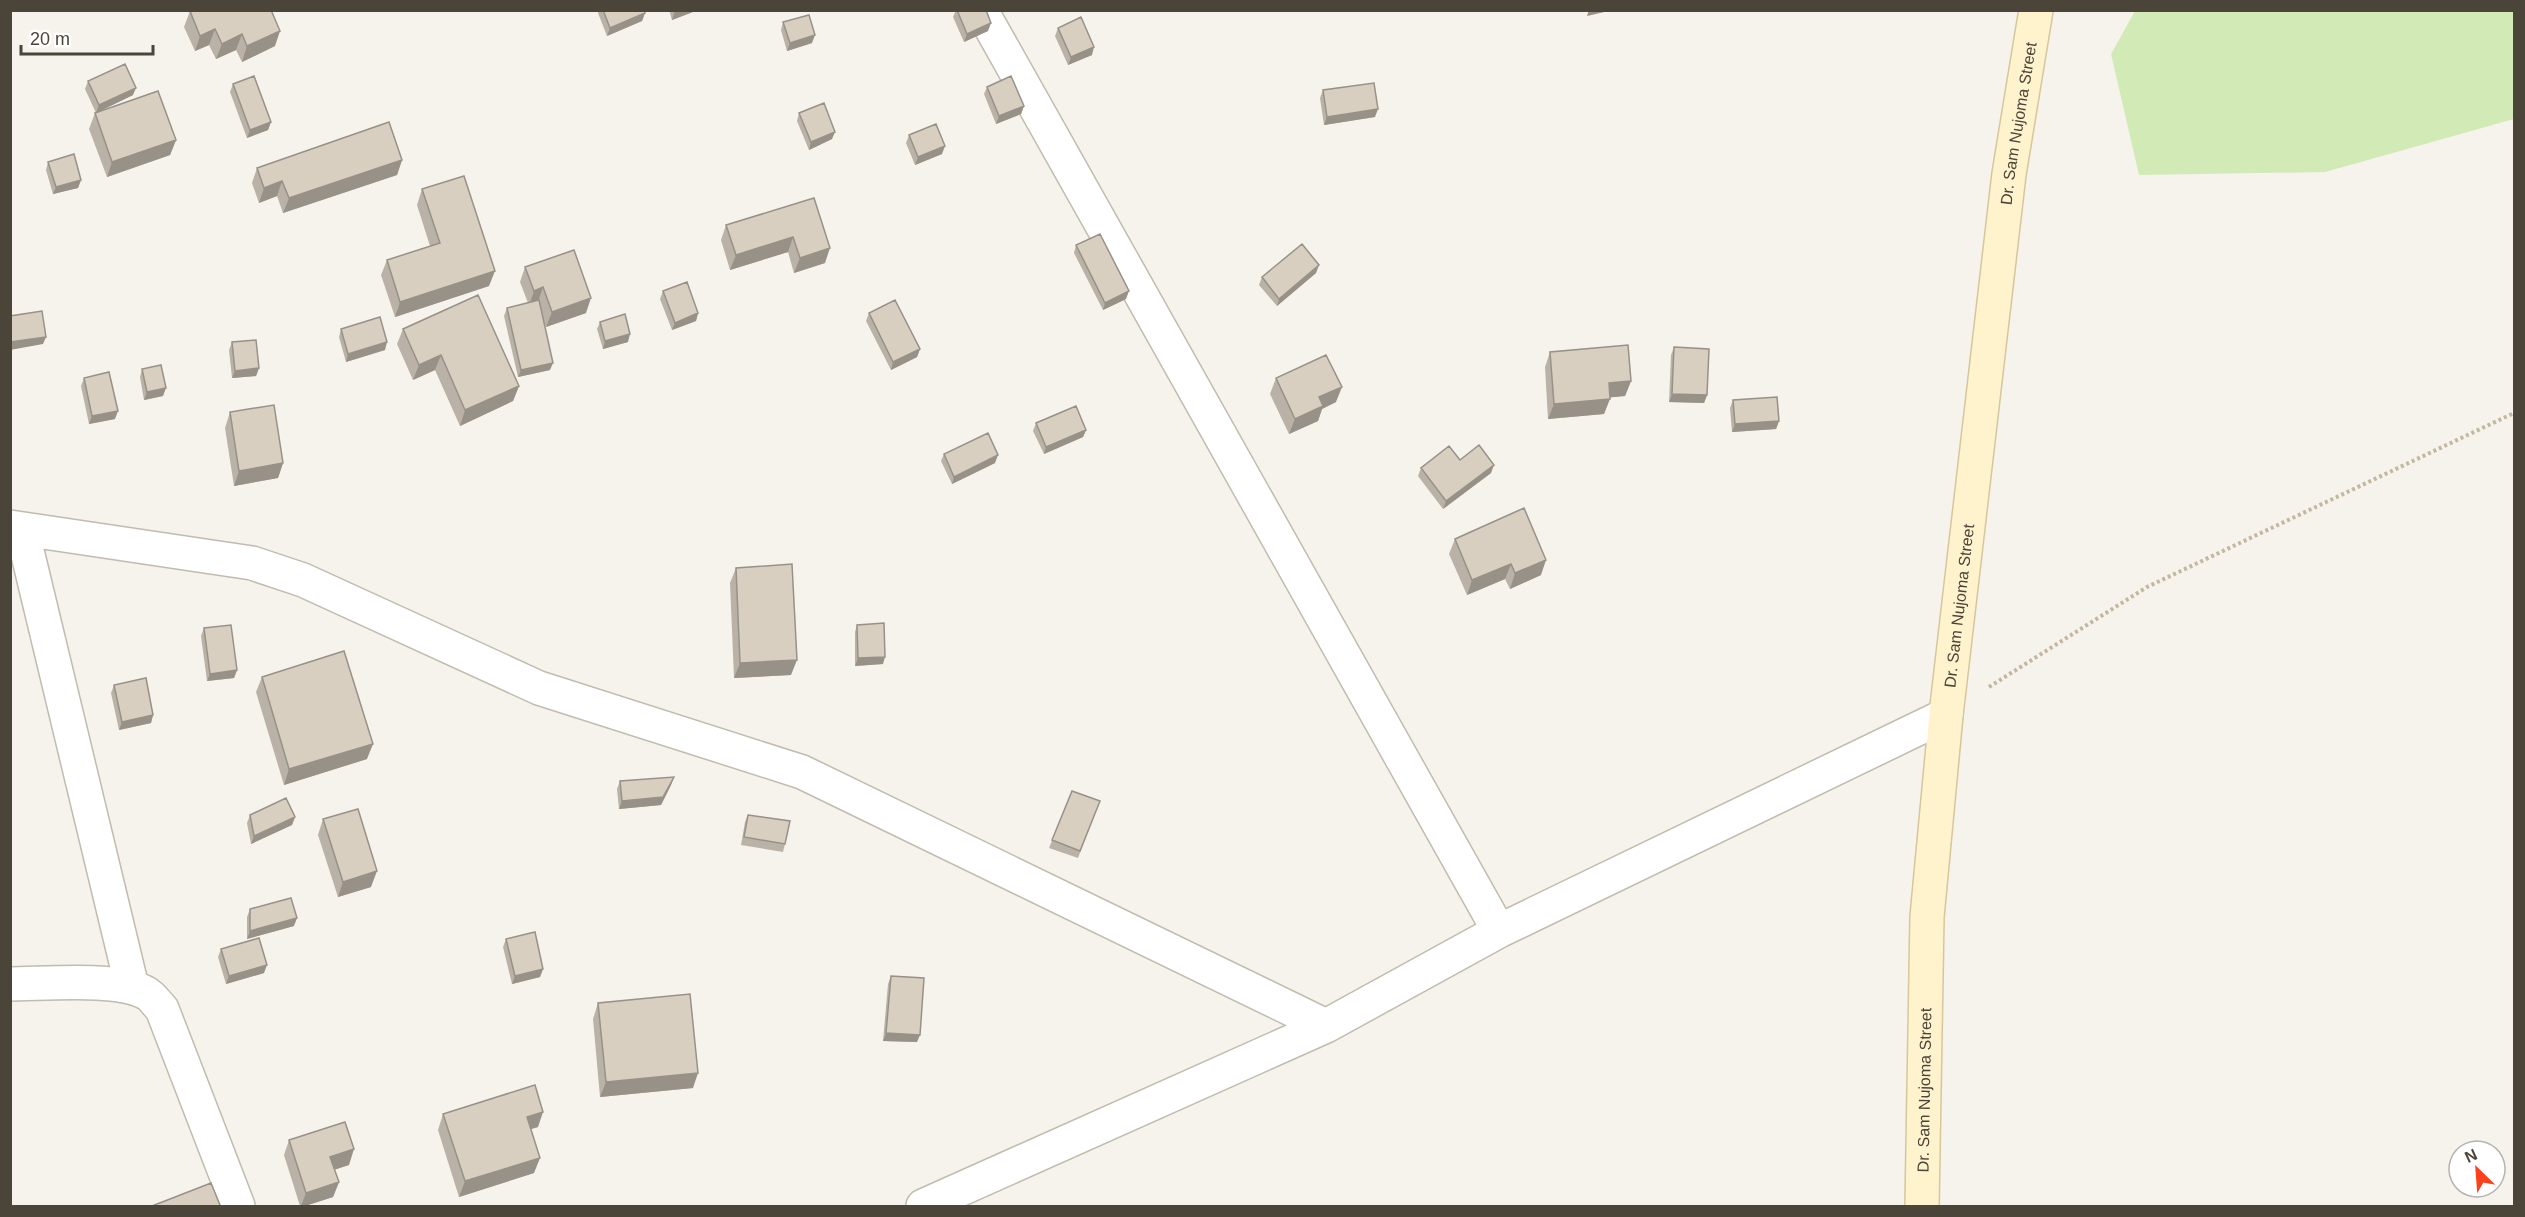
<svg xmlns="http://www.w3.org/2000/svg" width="2525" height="1217" viewBox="0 0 2525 1217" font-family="Helvetica,sans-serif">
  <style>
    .green { fill: #d2eab5 }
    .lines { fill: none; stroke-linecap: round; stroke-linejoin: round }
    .street-casing { stroke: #c2bbae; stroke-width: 36 }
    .secondary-casing { stroke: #d6c79b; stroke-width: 36 }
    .path { stroke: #c4b79f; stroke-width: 4; stroke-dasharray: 3 3; stroke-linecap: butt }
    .street { stroke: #fff; stroke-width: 33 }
    .secondary { stroke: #fff3cd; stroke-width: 33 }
    .wall { fill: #bab2a6 }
    .shaded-wall { fill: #979187 }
    .building { fill: #d8cfc1; stroke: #979187; stroke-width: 1.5 }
    .labels { text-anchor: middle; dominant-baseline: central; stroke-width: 4.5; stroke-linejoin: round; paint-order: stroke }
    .street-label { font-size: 16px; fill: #4b4439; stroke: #fff }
  </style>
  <rect width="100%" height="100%" fill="#f6f3ec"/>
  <path class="green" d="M 2135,11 L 2514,11 L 2514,119 L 2325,172 L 2139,175 L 2111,54 Z"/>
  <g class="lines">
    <defs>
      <path id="street" d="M 981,10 L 1499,931
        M 10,527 L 252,563 L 303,580 L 539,688 L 802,772 L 1326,1026
        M 22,530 L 132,987
        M 10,984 C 44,984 118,977 146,993 C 152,996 157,1004 162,1009 L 238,1206
        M 923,1206 L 1326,1026 L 1499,931 L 1946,715"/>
      <g id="secondary">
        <path id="s1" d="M 1922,1206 L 1927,917 L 1946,715 L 2009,174 L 2036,10"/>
      </g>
    </defs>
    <use href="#street" class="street-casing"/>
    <use href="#secondary" class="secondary-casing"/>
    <path class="path" d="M 1989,687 L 2147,587 L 2514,413"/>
    <use href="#street" class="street"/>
    <use href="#secondary" class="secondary"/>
  </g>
  <path class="wall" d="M 599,10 L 644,10 L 645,13 L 642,21 L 607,36 L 598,13 Z
    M 669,10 L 698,10 L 672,20 Z
    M 956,10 L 986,10 L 988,31 L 964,42 L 953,17 Z
    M 190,11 L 275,46 L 242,62 L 236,50 L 216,59 L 209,45 L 195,51 L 184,27 Z
    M 783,22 L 812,43 L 787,51 L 781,30 Z
    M 1058,28 L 1092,55 L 1068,65 L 1055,36 Z
    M 88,81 L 133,95 L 96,113 L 85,89 Z
    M 233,84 L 271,122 L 268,130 L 247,138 L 230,92 Z
    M 987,87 L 1024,106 L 1021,114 L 996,124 L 984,94 Z
    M 1323,90 L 1375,117 L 1324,125 L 1320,98 Z
    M 95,113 L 176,140 L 170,155 L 107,177 L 89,129 Z
    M 799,113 L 832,139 L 809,150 L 797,121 Z
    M 909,135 L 942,154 L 915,165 L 906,143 Z
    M 402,160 L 397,175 L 283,213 L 277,196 L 259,203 L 252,183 L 257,168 Z
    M 48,162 L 81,180 L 78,188 L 53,194 L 46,170 Z
    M 422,189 L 489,286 L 395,317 L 381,275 L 387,260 L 430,246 L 417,205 Z
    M 814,198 L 825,263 L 794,273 L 788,252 L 730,270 L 721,240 L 726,225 Z
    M 1076,245 L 1126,299 L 1103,310 L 1074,253 Z
    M 525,267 L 586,313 L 546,327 L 542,315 L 550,370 L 518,377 L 504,316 L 507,308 L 528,303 L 520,282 Z
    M 1316,273 L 1277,306 L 1259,285 L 1262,277 Z
    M 663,291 L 698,313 L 696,321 L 672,330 L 660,299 Z
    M 869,313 L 920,349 L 917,357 L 891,370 L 866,321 Z
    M 600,322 L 628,342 L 603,349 L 597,329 Z
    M 341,329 L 385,350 L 346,362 L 339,337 Z
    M 403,329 L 519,386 L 513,401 L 460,426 L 435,370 L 413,380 L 397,344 Z
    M 232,342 L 259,368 L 256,376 L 232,378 L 229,350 Z
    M 1674,347 L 1707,395 L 1704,403 L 1669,402 L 1671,355 Z
    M 1550,352 L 1631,381 L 1625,396 L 1610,397 L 1604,414 L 1548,419 L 1545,367 Z
    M 142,369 L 163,396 L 144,400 L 140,377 Z
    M 84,378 L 115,419 L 89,424 L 81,386 Z
    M 1276,378 L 1336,402 L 1322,409 L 1318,421 L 1289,434 L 1270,394 Z
    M 1733,400 L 1779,421 L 1776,429 L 1732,432 L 1730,408 Z
    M 230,412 L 283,463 L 278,478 L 234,486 L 225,428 Z
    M 1036,423 L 1086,430 L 1083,437 L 1044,454 L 1033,431 Z
    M 944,454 L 995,463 L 952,484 L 941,461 Z
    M 1460,460 L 1491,473 L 1443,509 L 1418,476 L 1421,468 Z
    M 1455,539 L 1541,575 L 1510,589 L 1505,579 L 1467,595 L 1449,554 Z
    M 736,568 L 791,675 L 734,678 L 730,583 Z
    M 857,625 L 883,664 L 855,666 L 855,632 Z
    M 204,628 L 237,670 L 234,678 L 207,681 L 201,636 Z
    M 262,677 L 367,759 L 284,785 L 256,692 Z
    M 114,685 L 153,715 L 151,723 L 119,730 L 111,693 Z
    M 674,777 L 671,785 L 661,805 L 619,809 L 617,789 L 620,781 Z
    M 1072,791 L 1100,801 L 1078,858 L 1049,848 Z
    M 250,815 L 295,817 L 292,825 L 251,844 L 247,823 Z
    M 748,815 L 785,844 L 783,852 L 741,845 L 745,822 Z
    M 323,819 L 371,887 L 338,897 L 318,835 Z
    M 250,909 L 294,926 L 247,939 L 247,917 Z
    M 506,939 L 543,969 L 540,977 L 512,984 L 503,947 Z
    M 221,949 L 264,973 L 226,984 L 218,957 Z
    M 891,976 L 917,1042 L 883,1041 L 888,984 Z
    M 598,1003 L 693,1088 L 600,1097 L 593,1019 Z
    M 443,1114 L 538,1127 L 531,1129 L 534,1173 L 459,1197 L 438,1130 Z
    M 289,1140 L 349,1165 L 334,1169 L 339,1182 L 333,1197 L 305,1206 L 300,1206 L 284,1155 Z"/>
  <path class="shaded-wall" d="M 675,10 L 698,10 L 672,20 Z
    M 1589,10 L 1613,10 L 1587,16 Z
    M 645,13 L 642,21 L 607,36 L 610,28 Z
    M 991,23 L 988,31 L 964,42 L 967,34 Z
    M 215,29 L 209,45 L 195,51 L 200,36 Z
    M 280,31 L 275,46 L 242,62 L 247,46 Z
    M 242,34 L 236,50 L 216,59 L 222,44 Z
    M 815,35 L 812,43 L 787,51 L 790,43 Z
    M 1094,47 L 1092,55 L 1068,65 L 1071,57 Z
    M 136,88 L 133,95 L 96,113 L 99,105 Z
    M 1024,106 L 1021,114 L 996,124 L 999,116 Z
    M 1378,109 L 1375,117 L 1324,125 L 1327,117 Z
    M 271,122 L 268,130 L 247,138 L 250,130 Z
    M 835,132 L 832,139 L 809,150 L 811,142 Z
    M 176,140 L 170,155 L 107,177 L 112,162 Z
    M 945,146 L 942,154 L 915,165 L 918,157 Z
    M 402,160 L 397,175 L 283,213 L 289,198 Z
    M 81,180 L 78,188 L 53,194 L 56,187 Z
    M 282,181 L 277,196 L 259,203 L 264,188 Z
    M 793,237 L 788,252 L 730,270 L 736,255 Z
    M 830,248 L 825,263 L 794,273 L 800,258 Z
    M 1319,265 L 1316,273 L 1277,306 L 1279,299 Z
    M 495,271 L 489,286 L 395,317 L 400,302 Z
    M 543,287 L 538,302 L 529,306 L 534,291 Z
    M 1129,291 L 1126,299 L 1103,310 L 1105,303 Z
    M 591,298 L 586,313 L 546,327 L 552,312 Z
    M 698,313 L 696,321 L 672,330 L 675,323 Z
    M 630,334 L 628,342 L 603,349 L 605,341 Z
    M 46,337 L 43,344 L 10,350 L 10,342 Z
    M 387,342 L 385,350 L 346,362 L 348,354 Z
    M 920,349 L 917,357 L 891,370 L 893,362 Z
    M 441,355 L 435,370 L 413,380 L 419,365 Z
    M 553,363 L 550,370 L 518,377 L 521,370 Z
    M 259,368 L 256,376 L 232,378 L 235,371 Z
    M 1631,381 L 1625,396 L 1604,398 L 1609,383 Z
    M 519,386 L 513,401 L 460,426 L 465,410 Z
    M 1342,387 L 1336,402 L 1322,409 L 1318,421 L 1289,434 L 1295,419 L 1319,397 Z
    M 166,388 L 163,396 L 144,400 L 147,392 Z
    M 1672,394 L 1707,395 L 1704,403 L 1669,402 Z
    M 1610,399 L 1604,414 L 1548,419 L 1554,404 Z
    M 118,411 L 115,419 L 89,424 L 92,416 Z
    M 1779,421 L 1776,429 L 1732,432 L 1735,424 Z
    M 1086,430 L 1083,437 L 1044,454 L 1046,447 Z
    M 998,455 L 995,463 L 952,484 L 954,477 Z
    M 283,463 L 278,478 L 234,486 L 239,471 Z
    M 1494,465 L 1491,473 L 1443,509 L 1446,501 Z
    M 1546,560 L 1541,575 L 1510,589 L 1515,573 Z
    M 1511,564 L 1505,579 L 1467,595 L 1472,580 Z
    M 885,657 L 883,664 L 855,666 L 858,658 Z
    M 797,660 L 791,675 L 734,678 L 740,663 Z
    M 237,670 L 234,678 L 207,681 L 210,674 Z
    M 153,715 L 151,723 L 119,730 L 122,722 Z
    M 373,744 L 367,759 L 284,785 L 289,769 Z
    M 674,777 L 671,785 L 661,805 L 619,809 L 622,801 Z
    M 295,817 L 292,825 L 251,844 L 254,836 Z
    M 377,871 L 371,887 L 338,897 L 343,882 Z
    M 297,918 L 294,926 L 247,939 L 250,931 Z
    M 267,965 L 264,973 L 226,984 L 229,976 Z
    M 543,969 L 540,977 L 512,984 L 515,976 Z
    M 886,1033 L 920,1035 L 917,1042 L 883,1041 Z
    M 698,1073 L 693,1088 L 600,1097 L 606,1082 Z
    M 543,1112 L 538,1127 L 521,1132 L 527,1117 Z
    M 354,1149 L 349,1165 L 325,1173 L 330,1157 Z
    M 540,1158 L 534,1173 L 459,1197 L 465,1181 Z
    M 339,1182 L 333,1197 L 305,1206 L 301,1206 L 306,1193 Z"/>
  <path class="building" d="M 192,10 L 271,10 L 280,31 L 247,46 L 242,34 L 222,44 L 215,29 L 200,36 L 190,11 Z
    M 603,10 L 644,10 L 645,13 L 610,28 Z
    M 957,10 L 986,10 L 991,23 L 967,34 Z
    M 809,15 L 815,35 L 790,43 L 783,22 Z
    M 1081,17 L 1094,47 L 1071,57 L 1058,28 Z
    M 125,64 L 136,88 L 99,105 L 88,81 Z
    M 254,76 L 271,122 L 250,130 L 233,84 Z
    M 1011,76 L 1024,106 L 999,116 L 987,87 Z
    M 1374,83 L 1378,109 L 1327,117 L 1323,90 Z
    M 158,91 L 176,140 L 112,162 L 95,113 Z
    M 824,103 L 835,132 L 811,142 L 799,113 Z
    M 389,122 L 402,160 L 289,198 L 282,181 L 264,188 L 257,168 Z
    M 936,124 L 945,146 L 918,157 L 909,135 Z
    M 74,154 L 81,180 L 56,187 L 48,162 Z
    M 464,176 L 495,271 L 400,302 L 387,260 L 440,243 L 422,189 Z
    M 814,198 L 830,248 L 800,258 L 793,237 L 736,255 L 726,225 Z
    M 1100,234 L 1129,291 L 1105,303 L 1076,245 Z
    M 1302,244 L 1319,265 L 1279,299 L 1262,277 Z
    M 574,250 L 591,298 L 552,312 L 543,287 L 534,291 L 525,267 Z
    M 687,282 L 698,313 L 675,323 L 663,291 Z
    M 478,295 L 519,386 L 465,410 L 441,355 L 419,365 L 403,329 Z
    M 539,300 L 553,363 L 521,370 L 507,308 Z
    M 895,300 L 920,349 L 893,362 L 869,313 Z
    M 42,311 L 46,337 L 10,342 L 10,316 Z
    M 625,314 L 630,334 L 605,341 L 600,322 Z
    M 380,317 L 387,342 L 348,354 L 341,329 Z
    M 256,340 L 259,368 L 235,371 L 232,342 Z
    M 1628,345 L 1631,381 L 1609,383 L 1610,399 L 1554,404 L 1550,352 Z
    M 1674,347 L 1709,349 L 1707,395 L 1672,394 Z
    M 1326,355 L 1342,387 L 1319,397 L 1323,406 L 1295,419 L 1276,378 Z
    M 161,365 L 166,388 L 147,392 L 142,369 Z
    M 109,372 L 118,411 L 92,416 L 84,378 Z
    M 1777,397 L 1779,421 L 1735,424 L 1733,400 Z
    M 274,405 L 283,463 L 239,471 L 230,412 Z
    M 1076,406 L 1086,430 L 1046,447 L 1036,423 Z
    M 988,433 L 998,455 L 954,477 L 944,454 Z
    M 1479,445 L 1494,465 L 1446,501 L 1421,468 L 1449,446 L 1460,460 Z
    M 1524,508 L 1546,560 L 1515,573 L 1511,564 L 1472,580 L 1455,539 Z
    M 792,564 L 797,660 L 740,663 L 736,568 Z
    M 884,623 L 885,657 L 858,658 L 857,625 Z
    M 231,625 L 237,670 L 210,674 L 204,628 Z
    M 344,651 L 373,744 L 289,769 L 262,677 Z
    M 146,678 L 153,715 L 122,722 L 114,685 Z
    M 674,777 L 663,797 L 622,801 L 620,781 Z
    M 1072,791 L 1100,801 L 1080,851 L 1052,840 Z
    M 286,798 L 295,817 L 254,836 L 250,815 Z
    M 358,809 L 377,871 L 343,882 L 323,819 Z
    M 748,815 L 790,821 L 785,844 L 744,837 Z
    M 291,898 L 297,918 L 250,931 L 250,909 Z
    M 535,932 L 543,969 L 515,976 L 506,939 Z
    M 259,938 L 267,965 L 229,976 L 221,949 Z
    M 891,976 L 924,978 L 920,1035 L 886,1033 Z
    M 690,994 L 698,1073 L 606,1082 L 598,1003 Z
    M 535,1085 L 543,1112 L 527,1117 L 540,1158 L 465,1181 L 443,1114 Z
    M 345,1122 L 354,1149 L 330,1157 L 339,1182 L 306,1193 L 289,1140 Z
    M 211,1183 L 220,1205 L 217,1206 L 152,1206 Z"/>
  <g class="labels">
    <g class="street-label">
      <text stroke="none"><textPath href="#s1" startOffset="1088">Dr. Sam Nujoma Street</textPath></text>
      <text stroke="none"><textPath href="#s1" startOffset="602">Dr. Sam Nujoma Street</textPath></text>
      <text stroke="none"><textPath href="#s1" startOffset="116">Dr. Sam Nujoma Street</textPath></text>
    </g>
  </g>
  <rect width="2525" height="1217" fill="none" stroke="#4b4439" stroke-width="24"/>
  <g transform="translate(2477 1169) rotate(335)"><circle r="28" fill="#ffffff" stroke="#b7b4b0" stroke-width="1.5"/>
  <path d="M0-4.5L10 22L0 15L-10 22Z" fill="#fc3f1d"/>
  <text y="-9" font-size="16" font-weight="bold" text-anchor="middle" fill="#4b4439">N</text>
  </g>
  <path d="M21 45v9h132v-9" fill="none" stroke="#4b4439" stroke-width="3"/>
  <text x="30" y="45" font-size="18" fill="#4b4439" stroke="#ffffff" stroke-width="4.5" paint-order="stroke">20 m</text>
</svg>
